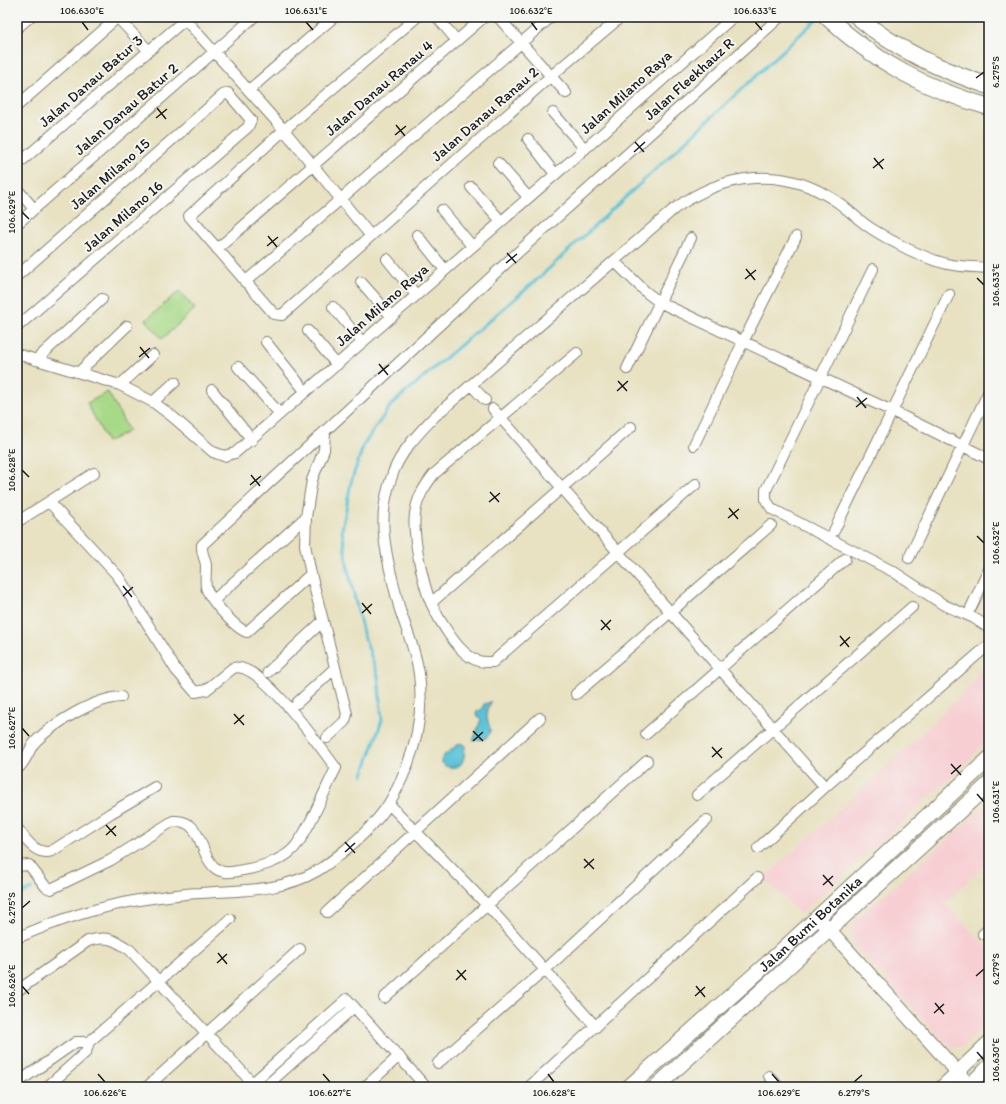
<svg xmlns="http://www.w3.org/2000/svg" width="1006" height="1104" viewBox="0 0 1006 1104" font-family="Itim,sans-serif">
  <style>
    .built { fill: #f7cfd3 }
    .green { fill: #a8d988; stroke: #627a52 }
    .water { fill: #5ac2d7; stroke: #3b6f7a }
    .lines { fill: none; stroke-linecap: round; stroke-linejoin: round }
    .stream { stroke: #5ac2d7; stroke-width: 3 }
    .minor-casing { stroke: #827f6f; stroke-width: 12 }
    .tertiary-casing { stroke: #827f6f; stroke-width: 15 }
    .secondary-casing { stroke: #827f6f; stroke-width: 17 }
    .primary-casing { stroke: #827f6f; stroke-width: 18 }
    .minor { stroke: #fff; stroke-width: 10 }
    .tertiary { stroke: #fff; stroke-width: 13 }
    .secondary { stroke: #fff; stroke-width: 15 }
    .primary { stroke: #fff; stroke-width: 16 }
    .ticks { fill: none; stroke: #1c1c1c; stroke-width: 1.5 }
    .labels { text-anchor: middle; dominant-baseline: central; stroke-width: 4; stroke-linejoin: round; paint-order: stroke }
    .street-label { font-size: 15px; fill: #1c1c1c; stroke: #f6f6f2 }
    .neatline { fill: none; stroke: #1c1c1c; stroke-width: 1.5 }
    .ticks-label { font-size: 10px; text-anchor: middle; fill: #1c1c1c }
  </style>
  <rect width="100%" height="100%" fill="#f6f6f2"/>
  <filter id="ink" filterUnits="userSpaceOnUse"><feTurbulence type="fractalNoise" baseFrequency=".025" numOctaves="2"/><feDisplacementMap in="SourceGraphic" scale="8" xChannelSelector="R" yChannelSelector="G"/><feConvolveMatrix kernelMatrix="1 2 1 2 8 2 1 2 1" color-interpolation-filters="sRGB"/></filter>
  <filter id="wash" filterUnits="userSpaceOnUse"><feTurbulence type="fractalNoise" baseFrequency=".012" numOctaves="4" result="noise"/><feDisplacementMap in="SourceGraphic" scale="16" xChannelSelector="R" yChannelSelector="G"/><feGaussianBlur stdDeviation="0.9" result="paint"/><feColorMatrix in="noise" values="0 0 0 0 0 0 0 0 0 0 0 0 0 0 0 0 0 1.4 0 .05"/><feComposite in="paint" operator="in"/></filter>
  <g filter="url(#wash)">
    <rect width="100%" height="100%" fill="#e8e2c2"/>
    <path class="built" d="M 989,661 L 989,737 L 966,764 L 800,914 L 764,878 L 893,761 L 961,696 Z
      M 989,803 L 989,862 L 944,903 L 989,949 L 989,1020 L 964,1046 L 953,1047 L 941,1039 L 853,945 L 852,931 L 856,919 Z"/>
    <path class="green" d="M 179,291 L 195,309 L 162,339 L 146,320 Z
      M 108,392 L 129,431 L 107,442 L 87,403 Z"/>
    <path class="water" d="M 492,702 C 478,717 498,729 486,738 C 483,740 477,740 473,741 L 481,719 L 476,714 L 477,711 L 483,709 L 484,704 Z
      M 460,743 L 465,745 C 464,760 464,771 445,766 L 441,761 L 442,757 Z"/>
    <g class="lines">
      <path class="stream" d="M 363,775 L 382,720 L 378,676 L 363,633 L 348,569 L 342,530 L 351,482 L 364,444 L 391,405 L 540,277 L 819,17
        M 17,896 L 31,889"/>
    </g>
  </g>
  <g filter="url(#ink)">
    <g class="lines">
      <defs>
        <path id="minor" d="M 183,17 L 284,130 L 370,235
          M 417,17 L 284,130 L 189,216 L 274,314 L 282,315 L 551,76 L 621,17
          M 437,17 L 457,41
          M 498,17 L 566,93
          M 118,18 L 148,50
          M 17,28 L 30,17
          M 249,90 L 334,17
          M 17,106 L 118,17
          M 553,113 L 585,149
          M 528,139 L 555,174
          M 498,163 L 528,197
          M 17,165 L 188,17
          M 471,187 L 501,221
          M 17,189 L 34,209
          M 442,210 L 472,246
          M 17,224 L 254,17
          M 417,235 L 445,270
          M 217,249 L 484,17
          M 387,259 L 416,295
          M 614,261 L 646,292 L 659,302 L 892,411 L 989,459
          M 873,269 L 766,490 L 766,500 L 772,509 L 894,572 L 944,605 L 974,618 L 989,628
          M 17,276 L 223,95 L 228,93 L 251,120 L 248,127 L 17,327
          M 245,282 L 551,17
          M 361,282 L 392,317
          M 333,307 L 362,342
          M 308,331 L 337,365
          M 266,342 L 305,391
          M 577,353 L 434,474 C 424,487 417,498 415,514 C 412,533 423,585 431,603 C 439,620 458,653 476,660 C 482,663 487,662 493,662 L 696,484
          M 17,354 L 120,385 L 153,402 L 173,417 L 213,452 L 224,456 L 235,453 L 603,133 L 733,17
          M 36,360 L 102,299
          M 238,367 L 280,414
          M 627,369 L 691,238
          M 79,372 L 127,326
          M 120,385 L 153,355
          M 471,385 L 485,400
          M 212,390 L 252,440
          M 153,402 L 175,382
          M 493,409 L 720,669 L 825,787
          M 325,432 L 324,450 L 312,480 L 306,517 L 305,545 L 311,574 L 347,714 L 345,721 L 327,738
          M 694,445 L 744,340 L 796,237
          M 17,522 L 94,473
          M 834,531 L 949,294
          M 909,558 L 989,391
          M 311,574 L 247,632 C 236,629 209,599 206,587 C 205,581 206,572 206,565 C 205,558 201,553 202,545 L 515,255 L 780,17
          M 214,600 L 306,517
          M 431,603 L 631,427
          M 971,608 L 989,569
          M 268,672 L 323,621
          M 576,694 L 771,525
          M 297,703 L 335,668
          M 646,734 L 845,559
          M 17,769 C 27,762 28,749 36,741 C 54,723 95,698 121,697
          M 697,795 L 912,607
          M 389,804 L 487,905 L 596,1027
          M 17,828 C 26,840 36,856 52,851 L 111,813 L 155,787
          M 758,848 L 825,787 L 985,648
          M 17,866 L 29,865 L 46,887 L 51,889 L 111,860 L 173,821 C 203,819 198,852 214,867 C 222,875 234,872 243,870 C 258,868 280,861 291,851 C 306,838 326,787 336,768 C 320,747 259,659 233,668 L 206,690 L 195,692 L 176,670 L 118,576 L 50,503
          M 327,912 L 540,718
          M 983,934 L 989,929
          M 17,938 C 55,921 98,907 139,900 C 159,897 180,894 200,893 C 241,890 281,892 317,871 C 329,864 339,855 350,846 C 365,833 381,818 391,800 C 413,761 425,719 419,674 C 416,652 407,631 400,610 C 397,599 394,586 391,574 C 382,536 379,511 393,473 C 401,451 418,434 434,417 L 674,209 C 724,173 783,165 836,201 C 848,209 859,221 872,229 C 892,242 923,258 947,264 C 960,267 975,267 989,268
          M 17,991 L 88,941 C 107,935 115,940 130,950 L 256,1087
          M 384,998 L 647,761
          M 438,1063 L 546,969 L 707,820
          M 769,1076 L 779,1087
          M 17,1083 L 76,1042 L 89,1042
          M 47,1087 L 86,1052 L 89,1042 L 230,919
          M 147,1087 L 300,949
          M 248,1087 L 347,999 L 426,1087
          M 265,1087 L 354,1007
          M 365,1087 L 399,1056
          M 529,1087 L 757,878"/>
        <path id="tertiary" d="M 818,917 L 969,1085
          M 942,1087 L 989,1042
          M 967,1087 L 989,1066"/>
        <g id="secondary">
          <path id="s1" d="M 629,1087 L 778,954 L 989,759"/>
          <path d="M 656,1087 L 989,784"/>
        </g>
        <path id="primary" d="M 827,17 C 875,62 926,89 989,107
          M 858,17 C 896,50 942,70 989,86"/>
      </defs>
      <use href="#minor" class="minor-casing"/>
      <use href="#tertiary" class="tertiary-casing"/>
      <use href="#secondary" class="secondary-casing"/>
      <use href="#primary" class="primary-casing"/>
      <use href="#minor" class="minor"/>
      <use href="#tertiary" class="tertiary"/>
      <use href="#secondary" class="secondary"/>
      <use href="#primary" class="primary"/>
    </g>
  </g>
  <path class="ticks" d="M 82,22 L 88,30M 306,22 L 313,30M 531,22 L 537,30M 755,22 L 762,30M 976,78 L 984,72M 157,108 L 166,119M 156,118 L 167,109M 396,125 L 405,136M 395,135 L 406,126M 635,142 L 644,152M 634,152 L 645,142M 874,158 L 883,169M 873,168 L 884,159M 22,212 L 29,219M 268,236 L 277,247M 267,246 L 278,237M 507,253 L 516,263M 506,263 L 517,254M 746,269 L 755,280M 977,278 L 984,285M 745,279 L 756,270M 140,347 L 149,358M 139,357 L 150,348M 379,364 L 388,375M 378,374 L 389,365M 618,381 L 627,391M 617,391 L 628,381M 857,397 L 866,408M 856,407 L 867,398M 22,470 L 29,477M 251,475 L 260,486M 250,485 L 261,476M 490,492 L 499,502M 489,502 L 500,493M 729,508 L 738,519M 728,518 L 739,509M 977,536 L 984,543M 123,586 L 132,597M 123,596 L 133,587M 362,603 L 371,614M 362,613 L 372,604M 601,620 L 610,630M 601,630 L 611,620M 840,636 L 849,647M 840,646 L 850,637M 234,714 L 244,725M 234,724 L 244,715M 22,728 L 29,736M 473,731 L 483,741M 473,741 L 483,732M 712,747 L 722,758M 712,757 L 722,748M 951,764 L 961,775M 951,774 L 961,765M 977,794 L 984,802M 106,825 L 116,836M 106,835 L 116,826M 345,842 L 355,853M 345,852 L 355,843M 584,859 L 594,869M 584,868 L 594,859M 823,875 L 833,886M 823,885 L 833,876M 22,908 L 30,901M 218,953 L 227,964M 217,963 L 227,954M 457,970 L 466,980M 976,976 L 984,969M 456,980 L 466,970M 22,986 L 29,994M 696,986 L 705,997M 695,996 L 705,987M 935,1003 L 944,1014M 934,1013 L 944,1004M 977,1052 L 984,1060M 98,1074 L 105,1082M 323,1074 L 330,1082M 548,1074 L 554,1082M 772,1074 L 779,1082M 854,1082 L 862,1075"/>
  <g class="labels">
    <g class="street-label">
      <text transform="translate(689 79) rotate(-42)">Jalan Fleekhauz R</text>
      <text transform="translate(91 81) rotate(-41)">Jalan Danau Batur 3</text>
      <text transform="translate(379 88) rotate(-41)">Jalan Danau Ranau 4</text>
      <text transform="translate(626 92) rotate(-42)">Jalan Milano Raya</text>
      <text transform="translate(126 109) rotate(-41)">Jalan Danau Batur 2</text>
      <text transform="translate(485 114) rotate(-41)">Jalan Danau Ranau 2</text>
      <text transform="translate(110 174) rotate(-41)">Jalan Milano 15</text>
      <text transform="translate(123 216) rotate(-41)">Jalan Milano 16</text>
      <text transform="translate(382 305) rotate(-41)">Jalan Milano Raya</text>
      <text stroke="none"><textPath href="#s1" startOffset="244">Jalan Bumi Botanika</textPath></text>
    </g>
  </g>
  <rect width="1006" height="1104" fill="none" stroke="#f6f6f2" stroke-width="44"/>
  <rect x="22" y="22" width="962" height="1060" class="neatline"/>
  <g class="ticks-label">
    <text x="82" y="14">106.630°E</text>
    <text x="306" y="14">106.631°E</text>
    <text x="531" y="14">106.632°E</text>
    <text x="755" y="14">106.633°E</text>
    <text transform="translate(995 72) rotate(-90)" y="4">6.275°S</text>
    <text transform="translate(11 212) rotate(-90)" y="4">106.629°E</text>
    <text transform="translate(995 285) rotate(-90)" y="4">106.633°E</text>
    <text transform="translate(11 470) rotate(-90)" y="4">106.628°E</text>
    <text transform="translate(995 543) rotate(-90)" y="4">106.632°E</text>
    <text transform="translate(11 728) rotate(-90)" y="4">106.627°E</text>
    <text transform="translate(995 802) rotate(-90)" y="4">106.631°E</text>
    <text transform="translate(11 908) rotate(-90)" y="4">6.275°S</text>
    <text transform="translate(995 969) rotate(-90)" y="4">6.279°S</text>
    <text transform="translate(11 986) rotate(-90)" y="4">106.626°E</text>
    <text transform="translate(995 1060) rotate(-90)" y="4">106.630°E</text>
    <text x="105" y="1096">106.626°E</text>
    <text x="330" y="1096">106.627°E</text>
    <text x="554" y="1096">106.628°E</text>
    <text x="779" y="1096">106.629°E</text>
    <text x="854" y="1096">6.279°S</text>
  </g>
</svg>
